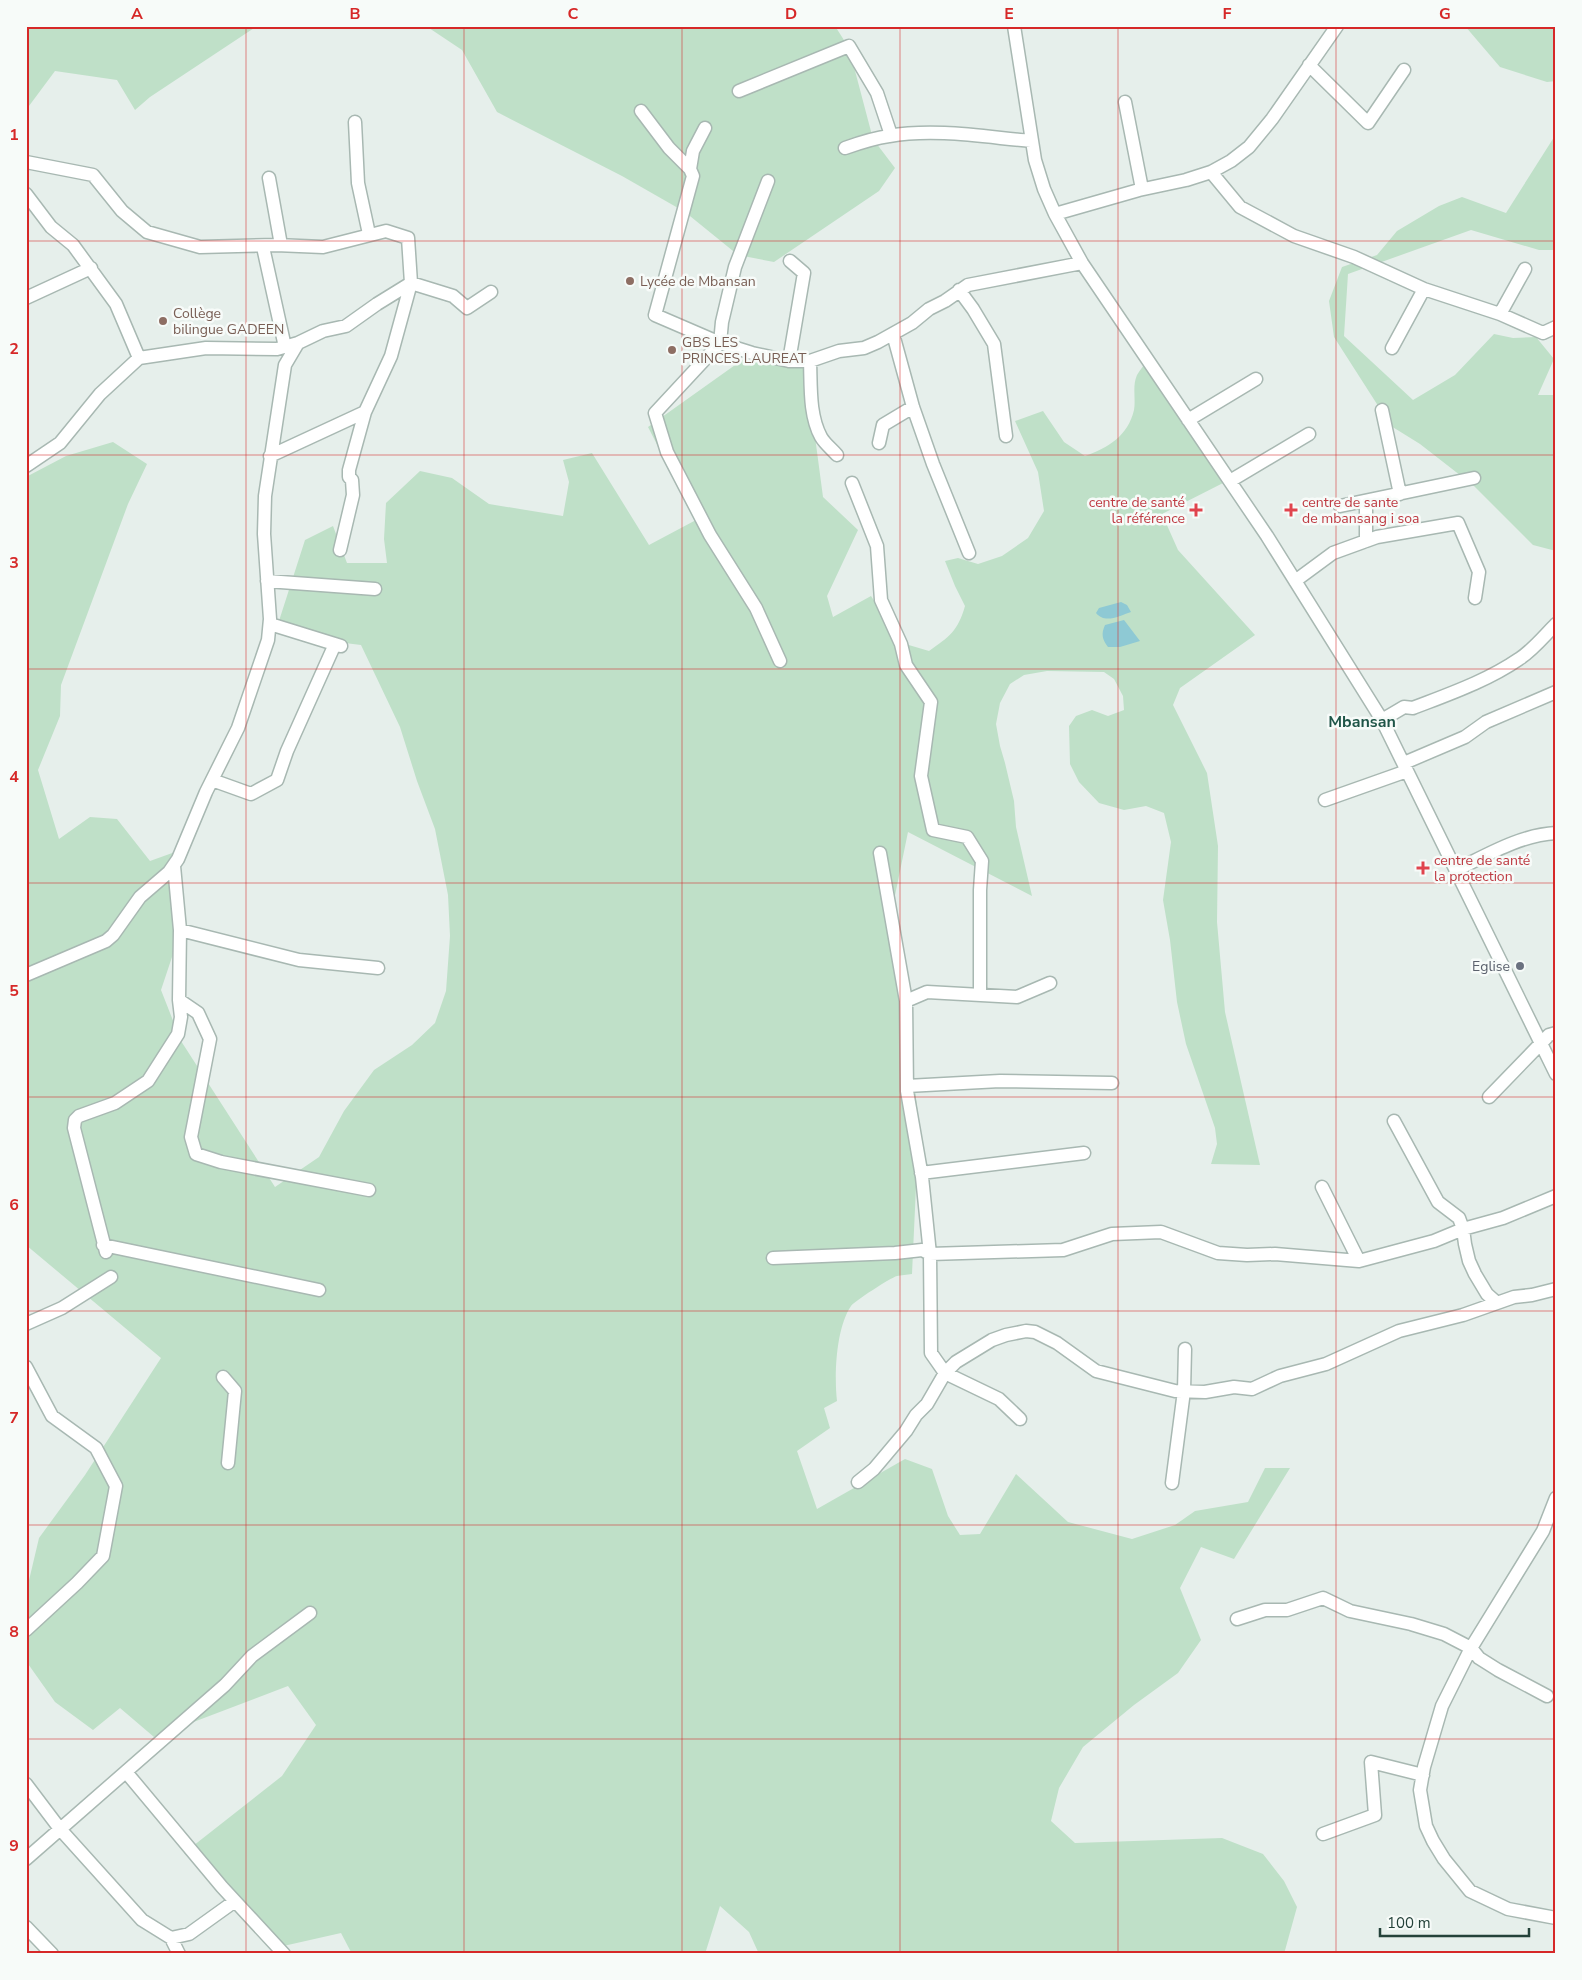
<svg xmlns="http://www.w3.org/2000/svg" width="1582" height="1980" viewBox="0 0 1582 1980" font-family="'Nunito Sans',sans-serif">
  <style>
    .green { fill: #bfe0c8 }
    .water { fill: #8ec9d4 }
    .lines { fill: none; stroke-linecap: round; stroke-linejoin: round }
    .minor-casing { stroke: #a8b8b2; stroke-width: 15 }
    .minor { stroke: #fff; stroke-width: 12 }
    .grid { fill: none; stroke: #d62828; stroke-width: 1; stroke-opacity: 0.55 }
    .education-dot { fill: #8d6e63; stroke: #f7fbf9; stroke-width: 2 }
    .health-dot { fill: #e0444e; stroke: #f7fbf9; stroke-width: 2 }
    .worship-dot { fill: #6b7280; stroke: #f7fbf9; stroke-width: 2 }
    .labels { text-anchor: middle; dominant-baseline: central; stroke-width: 5; stroke-linejoin: round; paint-order: stroke }
    .education-label { font-size: 14px; fill: #785e54; stroke: #f7fbf9; text-anchor: start }
    .health-label { font-size: 14px; fill: #be3a42; stroke: #f7fbf9; text-anchor: start }
    .worship-label { font-size: 14px; fill: #5b616d; stroke: #f7fbf9; text-anchor: end }
    .quarter-label { font-size: 16px; font-weight: bold; fill: #1f5548; stroke: #f7fbf9 }
    .neatline { fill: none; stroke: #d62828; stroke-width: 2 }
    .grid-label { font-size: 16px; text-anchor: middle; font-weight: bold; fill: #d62828 }
  </style>
  <rect width="100%" height="100%" fill="#e6efeb"/>
  <path class="green" d="M 26,26 L 257,26 L 150,97 L 135,110 L 117,80 L 55,71 L 26,110 Z
    M 426,26 L 835,26 L 849,48 L 873,139 L 895,168 L 879,191 L 774,262 L 738,255 L 685,212 L 622,176 L 497,112 L 462,50 Z
    M 1465,26 L 1556,26 L 1556,81 L 1547,82 L 1500,67 Z
    M 1556,134 L 1556,250 L 1539,250 L 1471,230 L 1348,274 L 1344,336 L 1413,400 L 1455,375 L 1494,334 L 1513,338 L 1536,337 L 1554,359 L 1538,395 L 1556,395 L 1556,551 L 1533,545 L 1474,486 L 1420,444 L 1391,426 L 1334,337 L 1329,301 L 1342,267 L 1377,255 L 1397,231 L 1439,206 L 1462,197 L 1506,213 Z
    M 752,353 L 806,369 L 823,497 L 858,530 L 827,596 L 833,617 L 871,596 L 902,643 L 929,651 C 949,637 958,631 965,606 L 955,586 L 945,561 L 958,558 L 978,564 L 1002,556 L 1028,538 L 1044,511 L 1038,472 L 1015,421 L 1043,411 L 1064,442 L 1085,456 C 1108,448 1128,436 1134,410 C 1136,399 1132,386 1137,375 C 1140,370 1145,364 1148,359 L 1227,481 L 1162,514 L 1178,550 L 1255,635 L 1180,688 L 1173,705 L 1207,773 L 1218,846 L 1217,922 L 1225,1012 L 1260,1165 L 1211,1164 L 1217,1144 L 1215,1128 L 1186,1044 L 1177,1002 L 1170,940 L 1163,900 L 1171,842 L 1164,813 L 1146,806 L 1124,810 L 1099,803 L 1079,782 L 1070,764 L 1069,726 L 1076,716 L 1092,710 L 1108,716 L 1124,710 L 1123,696 L 1114,679 L 1104,672 L 1047,671 L 1024,675 L 1010,684 L 1000,703 L 996,724 L 1000,746 L 1005,763 L 1014,801 L 1016,827 L 1032,896 L 908,832 L 892,910 L 919,1122 L 912,1274 C 907,1275 901,1275 897,1276 C 890,1278 855,1301 851,1306 C 836,1328 834,1375 837,1401 L 824,1408 L 830,1428 L 797,1451 L 817,1509 L 905,1459 L 932,1469 L 948,1516 L 960,1535 L 980,1534 L 1016,1474 L 1068,1522 L 1132,1539 L 1175,1525 L 1195,1511 L 1248,1502 L 1265,1468 L 1290,1468 L 1234,1559 L 1201,1547 L 1180,1588 L 1201,1640 L 1178,1673 L 1134,1705 L 1083,1747 L 1059,1788 L 1051,1821 L 1075,1843 L 1222,1838 L 1263,1854 L 1284,1881 L 1297,1907 L 1284,1954 L 759,1954 L 749,1932 L 720,1906 L 705,1954 L 352,1954 L 341,1933 L 279,1947 L 184,1853 L 282,1776 L 316,1725 L 288,1686 L 154,1737 L 120,1708 L 93,1730 L 55,1702 L 26,1661 L 26,1593 L 39,1538 L 85,1475 L 161,1358 L 26,1245 L 26,477 L 66,456 L 113,442 L 147,464 L 128,504 L 61,685 L 60,716 L 38,770 L 59,839 L 90,817 L 117,819 L 150,861 L 175,852 L 180,901 L 173,954 L 161,990 L 181,1041 L 275,1187 L 319,1157 L 344,1111 L 374,1070 L 412,1045 L 435,1023 L 446,991 L 450,936 L 448,895 L 435,829 L 417,781 L 400,727 L 361,645 L 313,639 L 278,624 L 305,540 L 333,526 L 347,563 L 387,563 L 384,539 L 386,503 L 420,471 L 452,478 L 489,504 L 563,516 L 569,482 L 563,460 L 592,453 L 649,545 L 696,520 L 648,427 Z"/>
  <path class="water" d="M 1121,602 L 1127,605 L 1131,612 C 1119,616 1105,624 1096,613 L 1099,608 Z
    M 1124,620 L 1140,641 L 1120,647 L 1108,647 C 1102,639 1101,634 1105,625 Z"/>
  <g class="lines">
    <defs>
      <path id="minor" d="M 1014,26 L 1035,160 L 1044,189 L 1055,214 L 1082,263 L 1267,536 L 1382,720 L 1556,1074
        M 1309,65 L 1368,123 L 1404,70
        M 739,91 L 849,46 L 877,93 L 891,135
        M 1125,102 L 1142,189
        M 641,111 L 669,148 L 690,169 L 693,176 L 655,315 L 720,343 L 752,353 L 789,361 L 810,361 L 839,351 L 864,348 L 878,342 L 912,323 L 929,309 L 945,301 L 968,285 L 1082,263
        M 355,122 L 358,183 L 369,234
        M 845,148 C 859,143 874,138 889,136 C 935,128 985,137 1031,141
        M 26,162 L 93,175 L 122,211 L 147,232 L 200,247 L 276,245 L 323,247 L 386,231 L 408,238 L 411,283 L 391,356 L 365,412 L 349,470 L 349,477 L 352,480 L 353,495 L 340,550
        M 690,169 L 693,151 L 705,128
        M 1211,172 L 1240,207 L 1294,236 L 1354,257 L 1424,289 L 1500,314 L 1543,333 L 1556,327
        M 269,178 L 281,245
        M 768,181 L 735,267 L 722,322 L 720,343 L 655,413 L 667,452 L 710,535 L 756,608 L 780,661
        M 26,194 L 51,227 L 73,245 L 116,304 L 139,358
        M 1055,214 L 1139,190 L 1186,180 L 1211,172 L 1231,161 L 1249,147 L 1272,119 L 1337,26
        M 263,247 L 285,347
        M 959,290 L 973,309 L 994,344 L 1006,436
        M 26,298 L 91,268
        M 1500,314 L 1525,269
        M 893,334 L 913,407 L 933,464 L 969,553
        M 1392,348 L 1424,289
        M 789,361 L 804,273 L 790,261
        M 810,361 C 811,386 809,415 821,437 C 825,444 832,449 837,455
        M 1382,410 L 1400,494
        M 1188,420 L 1256,379
        M 879,443 L 883,425 L 913,407
        M 270,456 L 365,412
        M 26,466 L 60,443 L 100,394 L 139,358 L 206,348 L 277,349 L 298,343
        M 1230,481 L 1309,434
        M 852,483 L 877,546 L 881,600 L 901,644 L 906,665 L 931,702 L 921,776 L 933,830 L 967,837 L 982,861 L 980,890 L 980,995
        M 1366,501 L 1366,541
        M 1340,506 L 1474,478
        M 267,581 L 375,589
        M 1295,581 L 1333,553 L 1377,537 L 1458,523 L 1479,572 L 1475,598
        M 270,624 L 341,646
        M 1382,720 L 1404,707 L 1413,708 C 1449,694 1487,681 1519,659 C 1533,650 1544,636 1556,624
        M 1404,763 L 1465,737 L 1486,722 L 1556,692
        M 212,780 L 251,794 L 277,780 L 287,751 L 335,644
        M 1325,800 L 1407,771
        M 880,853 L 906,1001 L 907,1091 L 922,1177 L 930,1254 L 931,1353 L 945,1373 L 999,1399 L 1020,1419
        M 1456,870 C 1487,855 1520,835 1556,833
        M 180,930 L 299,960 L 378,968
        M 26,975 L 106,941 L 113,935 L 140,897 L 169,872 L 178,859 L 206,792 L 238,728 L 268,640 L 270,619 L 264,534 L 265,496 L 285,365 L 298,343 L 323,331 L 346,326 L 377,304 L 411,283 L 453,296 L 467,308 L 491,292
        M 179,1000 L 198,1013 L 210,1039 L 191,1137 L 196,1154 L 221,1162 L 369,1190
        M 906,1001 L 927,992 L 1017,997 L 1050,983
        M 907,1086 L 1000,1081 L 1112,1083
        M 1489,1097 L 1549,1035 L 1556,1033
        M 1394,1121 L 1438,1202 L 1459,1218 L 1463,1229 L 1465,1244 L 1469,1261 L 1475,1274 L 1487,1294 L 1496,1302
        M 921,1173 L 1084,1153
        M 1322,1187 L 1359,1261
        M 103,1245 L 319,1290
        M 106,1252 L 74,1128 L 75,1120 L 79,1116 L 115,1103 L 148,1081 L 178,1034 L 181,1017 L 179,1000 L 180,930 L 174,866
        M 773,1258 L 895,1253 L 922,1250 L 930,1254 L 1063,1250 L 1112,1234 L 1161,1232 L 1218,1253 L 1247,1255 L 1275,1254 L 1359,1261 L 1434,1241 L 1463,1229 L 1503,1218 L 1556,1196
        M 26,1324 L 62,1308 L 111,1277
        M 26,1367 L 52,1416 L 96,1448 L 116,1486 L 103,1556 L 77,1583 L 26,1630
        M 223,1377 L 235,1391 L 228,1463
        M 858,1482 L 874,1469 L 906,1431 L 916,1415 L 927,1404 L 945,1373 L 956,1362 L 992,1340 L 1006,1335 L 1026,1331 L 1035,1332 L 1057,1343 L 1096,1371 L 1175,1391 L 1205,1392 L 1234,1387 L 1252,1389 L 1280,1376 L 1326,1364 L 1399,1331 L 1463,1315 L 1514,1297 L 1532,1295 L 1556,1289
        M 1172,1483 L 1184,1391 L 1185,1349
        M 1556,1498 L 1543,1531 L 1471,1648 L 1442,1706 L 1424,1767 L 1420,1790 L 1426,1826 L 1433,1841 L 1444,1859 L 1470,1891 L 1508,1909 L 1556,1918
        M 1237,1619 L 1265,1610 L 1287,1610 L 1323,1598 L 1350,1611 L 1411,1624 L 1444,1634 L 1471,1648 L 1479,1658 L 1498,1670 L 1547,1696
        M 126,1772 L 222,1887 L 284,1954
        M 26,1784 L 60,1829 L 142,1920 L 171,1938 L 189,1934 L 235,1901
        M 1323,1834 L 1375,1815 L 1371,1762 L 1423,1775
        M 26,1859 L 225,1685 L 252,1656 L 310,1613
        M 26,1927 L 52,1954
        M 171,1938 L 179,1954"/>
    </defs>
    <use href="#minor" class="minor-casing"/>
    <use href="#minor" class="minor"/>
  </g>
  <path class="grid" d="M 246,26 L 246,1954M 464,26 L 464,1954M 682,26 L 682,1954M 900,26 L 900,1954M 1118,26 L 1118,1954M 1336,26 L 1336,1954M 26,241 L 1556,241M 26,455 L 1556,455M 26,669 L 1556,669M 26,883 L 1556,883M 26,1097 L 1556,1097M 26,1311 L 1556,1311M 26,1525 L 1556,1525M 26,1739 L 1556,1739"/>
  <g class="education-dot">
    <circle cx="630" cy="281" r="5"/>
    <circle cx="163" cy="321" r="5"/>
    <circle cx="672" cy="350" r="5"/>
  </g>
  <g class="health-dot">
    <path d="M1193.5 502.5h5v5h5v5h-5v5h-5v-5h-5v-5h5z"/>
    <path d="M1288.5 502.5h5v5h5v5h-5v5h-5v-5h-5v-5h5z"/>
    <path d="M1420.5 860.5h5v5h5v5h-5v5h-5v-5h-5v-5h5z"/>
  </g>
  <circle class="worship-dot" cx="1520" cy="966" r="5"/>
  <g class="labels">
    <g class="education-label">
      <text x="640" y="281">Lycée de Mbansan</text>
      <text x="173" y="313">Collège<tspan x="173" dy="16">bilingue GADEEN</tspan></text>
      <text x="682" y="342">GBS LES<tspan x="682" dy="16">PRINCES LAUREAT</tspan></text>
    </g>
    <g class="health-label">
      <text x="1185" y="502" text-anchor="end">centre de santé<tspan x="1185" dy="16">la référence</tspan></text>
      <text x="1302" y="502">centre de sante<tspan x="1302" dy="16">de mbansang i soa</tspan></text>
      <text x="1434" y="860">centre de santé<tspan x="1434" dy="16">la protection</tspan></text>
    </g>
    <g class="worship-label">
      <text x="1510" y="966">Eglise</text>
    </g>
    <g class="quarter-label">
      <text x="1362" y="722">Mbansan</text>
    </g>
  </g>
  <rect width="1582" height="1980" fill="none" stroke="#f7fbf9" stroke-width="55"/>
  <path d="M1380 1928v8h149v-8" fill="none" stroke="#24423a" stroke-width="2.5"/>
  <text x="1387" y="1928" font-size="15" fill="#24423a" stroke="#f7fbf9" stroke-width="4" paint-order="stroke">100 m</text>
  <rect x="28" y="28" width="1526" height="1924" class="neatline"/>
  <g class="grid-label">
    <text x="137" y="19">A</text>
    <text x="355" y="19">B</text>
    <text x="573" y="19">C</text>
    <text x="791" y="19">D</text>
    <text x="1009" y="19">E</text>
    <text x="1227" y="19">F</text>
    <text x="1445" y="19">G</text>
    <text x="14" y="140">1</text>
    <text x="14" y="354">2</text>
    <text x="14" y="568">3</text>
    <text x="14" y="782">4</text>
    <text x="14" y="996">5</text>
    <text x="14" y="1210">6</text>
    <text x="14" y="1423">7</text>
    <text x="14" y="1637">8</text>
    <text x="14" y="1851">9</text>
  </g>
</svg>
